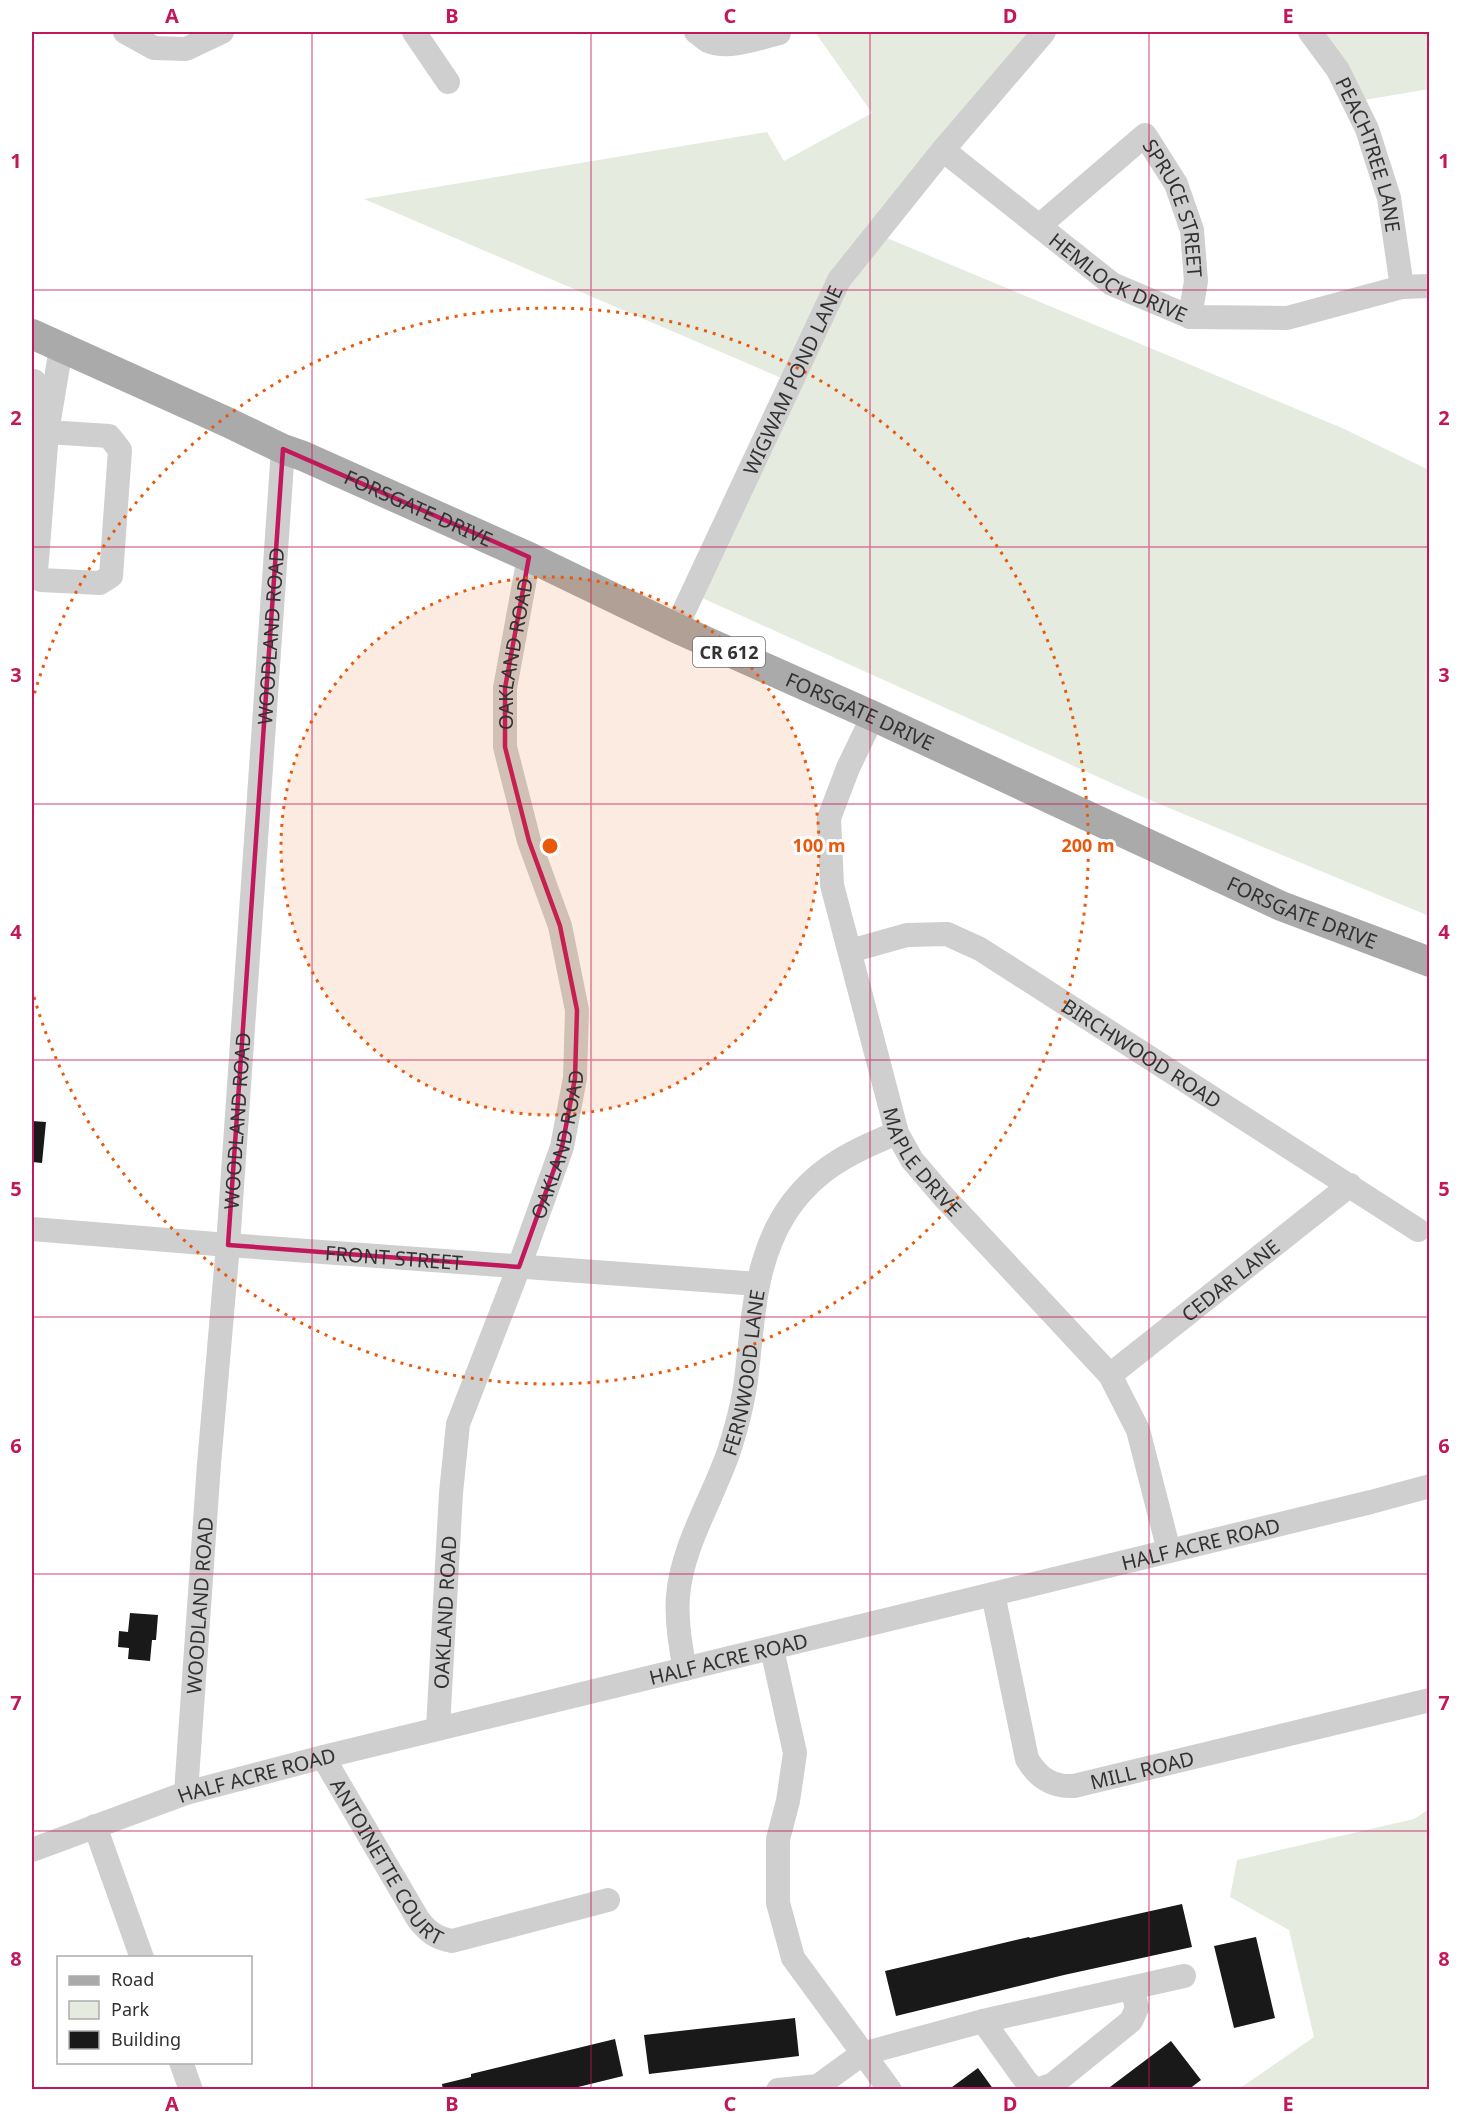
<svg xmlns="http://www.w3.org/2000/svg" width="1461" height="2121" viewBox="0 0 1461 2121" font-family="'Noto Sans',sans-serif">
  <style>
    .green { fill: #e5ebde }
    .building { fill: #191919 }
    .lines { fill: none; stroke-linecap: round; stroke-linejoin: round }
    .minor { stroke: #cfcfcf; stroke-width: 24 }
    .major { stroke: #aaa; stroke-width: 30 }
    .marked { fill: none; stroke: #c2185b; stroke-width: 4.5; stroke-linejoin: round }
    .grid { fill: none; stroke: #c2185b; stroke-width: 1.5; stroke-opacity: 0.55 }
    .ring { fill: none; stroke: #e8590c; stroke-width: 3; stroke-dasharray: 3 6 }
    .labels { text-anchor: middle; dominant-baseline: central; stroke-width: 6; stroke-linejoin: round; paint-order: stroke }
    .shield { fill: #fff; stroke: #707070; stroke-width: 1.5 }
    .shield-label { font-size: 18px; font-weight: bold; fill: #323232 }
    .street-label { font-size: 20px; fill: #323232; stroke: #fff }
    .centre { fill: #e8590c; stroke: #fff; stroke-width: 3 }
    .ring-label { font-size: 18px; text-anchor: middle; font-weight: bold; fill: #e8590c; stroke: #fff; stroke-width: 6; stroke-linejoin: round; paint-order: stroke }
    .neatline { fill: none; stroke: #c2185b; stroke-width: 2 }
    .grid-label { font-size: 20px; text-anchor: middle; font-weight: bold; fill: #c2185b }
  </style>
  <rect width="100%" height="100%" fill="#fff"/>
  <path class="green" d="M 815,32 L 1050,32 L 870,231 L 1342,428 L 1429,470 L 1429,916 L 1138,795 L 689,592 L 786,380 L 364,199 L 767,132 L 784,161 L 872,113 Z
    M 1317,32 L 1429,32 L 1429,89 L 1364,100 Z
    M 1429,1809 L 1429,2089 L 1239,2089 L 1314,2037 L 1289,1930 L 1230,1897 L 1237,1860 L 1414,1819 Z"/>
  <path class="building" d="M 32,1121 L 46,1122 L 42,1163 L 32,1162 Z
    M 130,1613 L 158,1615 L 156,1640 L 152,1640 L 150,1661 L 128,1659 L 129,1648 L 118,1647 L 119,1631 L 128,1632 Z
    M 1182,1904 L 1192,1947 L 1064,1975 L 896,2016 L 885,1971 L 1029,1937 L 1030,1938 Z
    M 1256,1937 L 1275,2018 L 1234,2028 L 1214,1946 Z
    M 795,2018 L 799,2056 L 649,2074 L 644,2035 Z
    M 615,2039 L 623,2076 L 566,2090 L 443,2090 L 442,2084 L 471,2077 L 471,2074 Z
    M 1171,2041 L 1201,2080 L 1188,2090 L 1106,2090 Z
    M 978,2068 L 994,2090 L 948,2090 Z"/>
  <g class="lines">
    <g class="minor">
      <path d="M 125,32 L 154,48 L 186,49 L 222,32"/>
      <path d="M 414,32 L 448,82"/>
      <path d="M 696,32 C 700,34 704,39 708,41 C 729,50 759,38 779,33"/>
      <path id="s1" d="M 1310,32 L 1338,70 L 1367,129 L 1389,198 L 1402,287"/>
      <path id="s2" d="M 943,150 L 1112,284 L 1190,317 L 1287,318 L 1402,287 L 1430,286"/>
      <path id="s3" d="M 1039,226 L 1145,135 L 1176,184 L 1192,230 L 1196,281 L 1190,317"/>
      <path d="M 32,381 L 34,381 L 32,417"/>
      <path d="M 32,431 L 109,436 L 120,450 L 111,576 L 100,583 L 41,580 L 36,572 L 47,432 L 61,348"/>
      <path id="s4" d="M 676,628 L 839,280 L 943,150 L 1044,32"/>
      <path id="s5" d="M 873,716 L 848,768 L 829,818 L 832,885 L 897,1133 L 912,1160 L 942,1195 L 1110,1375 L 1138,1430 L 1169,1551"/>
      <path id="s6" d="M 850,951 L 907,935 L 947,934 L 980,949 L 1418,1230"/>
      <path id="s7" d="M 32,1229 L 228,1245 L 758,1284"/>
      <path id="s8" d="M 1110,1375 L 1350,1185"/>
      <path id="s9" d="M 993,1594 L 1027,1759 C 1038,1778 1052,1787 1074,1786 L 1430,1700"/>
      <path d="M 772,1649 L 795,1753 L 788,1801 L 778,1839 L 778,1903 L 793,1958 L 890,2090"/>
      <path id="s10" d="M 685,1669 C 680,1645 676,1621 678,1596 C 682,1546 713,1498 729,1451 C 736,1429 743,1403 746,1380 C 753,1325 753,1267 783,1217 C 810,1172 849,1152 897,1133"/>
      <path id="s11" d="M 438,1728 L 451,1493 L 458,1424 L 519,1267 L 562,1147 L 575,1078 L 577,1010 L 560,926 L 529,841 L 505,747 L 505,688 L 529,557"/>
      <path id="s12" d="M 323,1757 L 418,1919 C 428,1932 436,1938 452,1941 L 608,1900"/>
      <path id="s13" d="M 186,1793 L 209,1464 L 228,1245 L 283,449"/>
      <path d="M 95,1826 L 142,1958"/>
      <path id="s14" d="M 32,1850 L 186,1793 L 323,1757 L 1371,1502 L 1430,1486"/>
      <path d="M 983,2021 L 1026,2081 L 1035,2090"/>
      <path d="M 181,2062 L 191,2090"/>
      <path d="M 778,2090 L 818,2086 L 862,2054 L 983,2021 L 1184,1976"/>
      <path d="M 1037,2090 L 1052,2085 L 1131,2021 L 1137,2008 L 1132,1988"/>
    </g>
    <path class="major" id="s15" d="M 32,334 L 227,422 L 283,449 L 303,456 L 529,557 L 676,628 L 873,716 L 1281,906 L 1430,962"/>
  </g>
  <path class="marked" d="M 283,449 L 529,557 L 505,688 L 505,747 L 529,841 L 560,926 L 577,1010 L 575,1078 L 562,1147 L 519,1267 L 228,1245 Z"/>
  <path class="grid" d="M 312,32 L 312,2090M 591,32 L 591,2090M 870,32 L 870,2090M 1149,32 L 1149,2090M 32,290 L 1430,290M 32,547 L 1430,547M 32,804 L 1430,804M 32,1060 L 1430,1060M 32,1317 L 1430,1317M 32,1574 L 1430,1574M 32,1831 L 1430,1831"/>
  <circle cx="550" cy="846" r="269" fill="#e8590c" fill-opacity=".12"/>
  <g class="ring">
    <circle cx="550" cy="846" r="269"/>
    <path d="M32 702A538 538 0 1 1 32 990"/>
  </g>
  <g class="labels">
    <rect class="shield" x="693" y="637" width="72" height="30" rx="4.5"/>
    <g class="shield-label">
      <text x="729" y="652">CR 612</text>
    </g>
    <g class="street-label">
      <text stroke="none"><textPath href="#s1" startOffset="138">PEACHTREE LANE</textPath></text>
      <text stroke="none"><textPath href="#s3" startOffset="220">SPRUCE STREET</textPath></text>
      <text stroke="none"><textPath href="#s2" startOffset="218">HEMLOCK DRIVE</textPath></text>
      <text stroke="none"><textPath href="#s4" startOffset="274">WIGWAM POND LANE</textPath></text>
      <text stroke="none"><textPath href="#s15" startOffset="424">FORSGATE DRIVE</textPath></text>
      <text stroke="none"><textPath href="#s13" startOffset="1160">WOODLAND ROAD</textPath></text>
      <text stroke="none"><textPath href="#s11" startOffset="1106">OAKLAND ROAD</textPath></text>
      <text stroke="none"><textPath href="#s15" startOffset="910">FORSGATE DRIVE</textPath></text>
      <text stroke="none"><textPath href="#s15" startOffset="1396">FORSGATE DRIVE</textPath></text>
      <text stroke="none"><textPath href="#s6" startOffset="328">BIRCHWOOD ROAD</textPath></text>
      <text stroke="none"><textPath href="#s13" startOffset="674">WOODLAND ROAD</textPath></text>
      <text stroke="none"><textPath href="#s11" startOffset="602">OAKLAND ROAD</textPath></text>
      <text stroke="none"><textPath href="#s5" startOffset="472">MAPLE DRIVE</textPath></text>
      <text stroke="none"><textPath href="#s7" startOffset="363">FRONT STREET</textPath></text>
      <text stroke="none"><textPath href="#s8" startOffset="153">CEDAR LANE</textPath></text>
      <text stroke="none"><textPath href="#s10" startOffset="308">FERNWOOD LANE</textPath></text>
      <text stroke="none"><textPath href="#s14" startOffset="1209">HALF ACRE ROAD</textPath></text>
      <text stroke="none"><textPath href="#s13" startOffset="188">WOODLAND ROAD</textPath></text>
      <text stroke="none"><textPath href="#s11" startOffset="116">OAKLAND ROAD</textPath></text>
      <text stroke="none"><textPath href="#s14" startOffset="723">HALF ACRE ROAD</textPath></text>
      <text stroke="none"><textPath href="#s9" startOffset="296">MILL ROAD</textPath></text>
      <text stroke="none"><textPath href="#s14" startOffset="237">HALF ACRE ROAD</textPath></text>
      <text stroke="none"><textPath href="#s12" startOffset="123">ANTOINETTE COURT</textPath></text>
    </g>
  </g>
  <circle cx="550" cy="846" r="9" class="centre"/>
  <g class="ring-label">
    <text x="819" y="852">100 m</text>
    <text x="1088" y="852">200 m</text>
  </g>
  <rect width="1461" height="2121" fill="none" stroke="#ffffff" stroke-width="66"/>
  <rect x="57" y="1956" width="195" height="108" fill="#ffffff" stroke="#adadad" stroke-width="1.5"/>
  <rect x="69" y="1976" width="30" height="9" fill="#aaaaaa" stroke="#adadad" stroke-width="1.5"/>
  <text x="111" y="1986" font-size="18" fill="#323232">Road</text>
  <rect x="69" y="2001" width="30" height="18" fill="#e5ebde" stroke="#adadad" stroke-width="1.5"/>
  <text x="111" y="2016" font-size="18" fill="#323232">Park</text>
  <rect x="69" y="2031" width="30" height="18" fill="#191919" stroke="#adadad" stroke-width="1.5"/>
  <text x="111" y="2046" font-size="18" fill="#323232">Building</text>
  <rect x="33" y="33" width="1395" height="2055" class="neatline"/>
  <g class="grid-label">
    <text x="172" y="23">A</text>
    <text x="452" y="23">B</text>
    <text x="730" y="23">C</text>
    <text x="1010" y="23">D</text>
    <text x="1288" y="23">E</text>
    <text x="16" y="168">1</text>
    <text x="1444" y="168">1</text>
    <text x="16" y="425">2</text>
    <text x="1444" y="425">2</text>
    <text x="16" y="682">3</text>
    <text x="1444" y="682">3</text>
    <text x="16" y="939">4</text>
    <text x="1444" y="939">4</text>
    <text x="16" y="1196">5</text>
    <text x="1444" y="1196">5</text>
    <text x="16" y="1453">6</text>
    <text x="1444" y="1453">6</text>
    <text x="16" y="1710">7</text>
    <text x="1444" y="1710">7</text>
    <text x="16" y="1966">8</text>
    <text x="1444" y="1966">8</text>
    <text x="172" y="2111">A</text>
    <text x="452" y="2111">B</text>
    <text x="730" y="2111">C</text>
    <text x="1010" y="2111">D</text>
    <text x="1288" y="2111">E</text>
  </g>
</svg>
